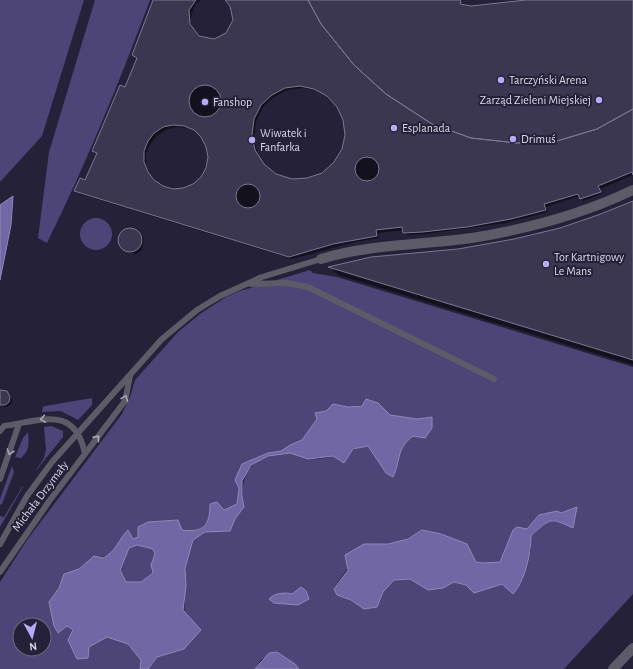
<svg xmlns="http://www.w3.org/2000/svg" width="633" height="669" viewBox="0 0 633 669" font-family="'Alegreya Sans',sans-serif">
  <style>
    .green { fill: #4d4477; fill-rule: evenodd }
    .water { fill: #7167a4; stroke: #9089b9; fill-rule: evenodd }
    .shadow { fill: #0007; fill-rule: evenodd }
    .building { fill: #3b3751; stroke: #7b7895; fill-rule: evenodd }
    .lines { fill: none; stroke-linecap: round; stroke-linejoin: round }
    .service { stroke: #5d5b68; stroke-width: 6 }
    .minor { stroke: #5d5b68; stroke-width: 10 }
    .tertiary { stroke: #5d5b68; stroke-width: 10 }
    .oneway { stroke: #a8a7b5 }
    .poi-dot { fill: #b7abf8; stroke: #252139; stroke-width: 1.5 }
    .labels { text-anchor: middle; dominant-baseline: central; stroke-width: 4; stroke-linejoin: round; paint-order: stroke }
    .poi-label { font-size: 12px; fill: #dad9e9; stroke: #252139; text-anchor: start }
    .street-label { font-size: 12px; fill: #dad9e9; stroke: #252139 }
  </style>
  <rect width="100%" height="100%" fill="#252139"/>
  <path class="green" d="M 0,0 L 84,0 L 42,136 L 0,182 Z
    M 95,0 L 150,0 C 119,83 86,164 47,243 L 38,238 L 49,152 Z
    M80 234a16 16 0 1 1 32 0a16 16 0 1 1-32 0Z
    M 310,270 L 313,273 L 337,277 L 633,367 L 633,594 L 564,669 L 299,669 L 295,664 L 277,652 L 261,660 L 255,669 L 148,669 L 157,657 L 184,649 L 185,568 L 193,540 L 205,532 L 230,531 L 235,519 L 244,507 C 239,482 247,458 275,455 C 280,454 286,453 290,453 C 296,454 302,459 308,459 C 328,461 349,450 368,446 L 386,473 L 396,470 C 400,441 412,437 432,417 L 417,419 L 390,415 L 378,403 L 348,407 L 333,404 L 317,419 L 302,440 L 290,445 L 281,451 L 268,453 L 242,464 L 237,504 L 210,517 C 204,530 195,532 182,530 L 178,520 L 148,522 L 138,527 L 138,537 L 133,539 L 128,530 C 116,542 115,561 94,556 L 79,569 L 64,574 L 59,588 L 49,602 L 57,633 L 67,626 L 89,647 L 107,637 L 128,644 L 141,660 L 140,669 L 0,669 L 0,582 L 27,540 L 122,414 L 130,397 L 135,380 L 178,332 L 200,314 L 226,297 L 240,291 ZM 576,507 L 555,520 L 548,521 L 531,537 L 531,550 L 522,577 L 474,593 L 466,585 L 454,582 L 443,588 L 428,590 L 410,579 L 393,580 L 383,592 L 377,606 L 364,609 L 351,600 L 337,595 L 334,588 L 364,544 C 389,544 401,545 422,530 L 467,544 L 476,562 L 483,563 L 500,562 L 513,530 L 527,529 L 539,515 L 561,513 ZM 20,625 L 44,625 L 44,649 L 20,649 Z
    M 92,398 L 92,405 L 78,420 L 61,411 L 42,412 L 43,407 L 45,406 Z
    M 51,426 L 63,431 L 63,437 L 34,473 L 44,458 L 46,449 L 44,427 Z
    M 28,432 C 29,443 30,450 21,458 L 15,457 L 23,438 Z
    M 12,466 L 14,472 L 2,504 L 0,505 L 0,499 Z
    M 22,487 L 23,487 L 0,527 L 0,516 L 4,517 Z
    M 137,545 L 153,549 L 155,554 L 151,565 L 153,573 L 141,582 L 126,582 L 119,570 L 129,548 Z"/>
  <path class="water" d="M 13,196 L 11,225 L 0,280 L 0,205 Z
    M 366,399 L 378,403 L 390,415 L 417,419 L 432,417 L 432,428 L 425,438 L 413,436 C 396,449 401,460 393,477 L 386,473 L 368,446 L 353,449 L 344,463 L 333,456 L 308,459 L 290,453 L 268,456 L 251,465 L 242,481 L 242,496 L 244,507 L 235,519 L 230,531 L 205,532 L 193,540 L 185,568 L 186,586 L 183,610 L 201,630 L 184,649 L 157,657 L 148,669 L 140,669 L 141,660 L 128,644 L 107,637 L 89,647 L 88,658 L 77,659 L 68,640 L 73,630 L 67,626 L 58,633 L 54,626 L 49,602 L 59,588 L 64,574 L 79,569 L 94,556 L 103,558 C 116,552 118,540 128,530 L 133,539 L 138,537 L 138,527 L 148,522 L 178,520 L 182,530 C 204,533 210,525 210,504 L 217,502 L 224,510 L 237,504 L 239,488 L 235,480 L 242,464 L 268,453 L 281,451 L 290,445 L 302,440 L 317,419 L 315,413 L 326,411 L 333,404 L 348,407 L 362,406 ZM 137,545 L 153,549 L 155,554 L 151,565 L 153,573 L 141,582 L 126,582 L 120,570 L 129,548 Z
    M 577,507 L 573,528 C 549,517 551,518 531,536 C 531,553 525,581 513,594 L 502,584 L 474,593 L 466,585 L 454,582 L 443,588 L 428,590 L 410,579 L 394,580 L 383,592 L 377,607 L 364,609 L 351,600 L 337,595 L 334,589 L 348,570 L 345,555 L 364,544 L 388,544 L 408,539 L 422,530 L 441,534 L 467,544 L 476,562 L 483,563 L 500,562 L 513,530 L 517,527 L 527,529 L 539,515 L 557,511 L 561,513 Z
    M 301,587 L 306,591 L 309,599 L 298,605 L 274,603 L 269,599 C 274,593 285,592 292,594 Z
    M 277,652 L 295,664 L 299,669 L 255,669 L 269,653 Z"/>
  <path class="shadow" d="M 154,0 L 201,0 L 195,5 L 190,20 L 195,33 L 206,39 L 221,38 L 231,27 L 234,20 L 231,6 L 224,0 L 458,0 L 464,6 L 471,7 L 530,0 L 633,0 L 633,175 L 600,189 L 602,194 L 583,201 L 580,196 L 546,207 L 548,212 L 506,223 L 426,234 L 407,235 L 404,230 L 378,233 L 379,238 L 355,242 L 292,259 L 77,193 L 75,191 L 86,181 L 98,154 L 93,150 L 126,88 L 138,59 L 133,55 ZM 303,88 L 318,91 L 331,98 L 338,106 L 344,120 L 346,135 L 343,150 L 335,163 L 323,173 L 308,179 L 291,180 L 276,175 L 265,166 L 258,154 L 254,138 L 256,122 L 263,107 L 274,97 L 288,90 ZM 176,127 L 187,128 L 197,132 L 207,146 L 209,157 L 207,168 L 202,177 L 194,185 L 184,189 L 173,190 L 162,187 L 150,175 L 146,165 L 146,154 L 150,144 L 157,136 L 166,130 Z
    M 633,202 L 633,365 L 338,275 L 330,267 L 485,246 L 560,229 L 599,216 Z
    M 129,228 L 137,230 L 144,239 L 142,250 L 136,254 L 125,251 L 119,242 L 123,231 Z
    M 0,391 L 6,392 L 11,397 L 12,403 L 7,407 L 2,407 L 0,405 Z"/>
  <path class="building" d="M 153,0 L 196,0 L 189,10 L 190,24 L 199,36 L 214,39 L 226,33 L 233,20 L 230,6 L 225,0 L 308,0 L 321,24 L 354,65 L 386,94 L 432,124 L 471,138 L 517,143 L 557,141 L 597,129 L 633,109 L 633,175 L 632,172 L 598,186 L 601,192 L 580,199 L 578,194 L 544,204 L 546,210 L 511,219 L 467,227 L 423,232 L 403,233 L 402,227 L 376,230 L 377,236 L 333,244 L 289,257 L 74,191 L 80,178 L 85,180 L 97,153 L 92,151 L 120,85 L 125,87 L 137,58 L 132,55 ZM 300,86 L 314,89 L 327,96 L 337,107 L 343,120 L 345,135 L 342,149 L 334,162 L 322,173 L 307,178 L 292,179 L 276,174 L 264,164 L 255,150 L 252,135 L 254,119 L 261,105 L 272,95 L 285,88 ZM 173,125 L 184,126 L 194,130 L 201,137 L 206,147 L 208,157 L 206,168 L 201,177 L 193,184 L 183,188 L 173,189 L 163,186 L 154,180 L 148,172 L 144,162 L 144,151 L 148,141 L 154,133 L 163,127 Z
    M 308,0 L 459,0 L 461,1 L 460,4 L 471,6 L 526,0 L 633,0 L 633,109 L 597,129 L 557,141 L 517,143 L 471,138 L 432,124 L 386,94 L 354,65 L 321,24 Z
    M189 101a16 16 0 1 1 32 0a16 16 0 1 1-32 0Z
    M355 169a12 12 0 1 1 24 0a12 12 0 1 1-24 0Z
    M236 196a12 12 0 1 1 24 0a12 12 0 1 1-24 0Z
    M 633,201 L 633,360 L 328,267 L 371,257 L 458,249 L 514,239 L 560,228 L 598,215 Z
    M118 240a12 12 0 1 1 24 0a12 12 0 1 1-24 0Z
    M 0,390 L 7,391 L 10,397 L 9,402 L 5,405 L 0,405 Z"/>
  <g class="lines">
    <path class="service" d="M 251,284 L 286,283 L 308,287 L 494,379
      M 0,431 L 4,426 C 40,421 75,404 85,454
      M 0,479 L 19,424
      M 0,544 L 27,496 L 52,462 L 162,339 L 197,310 L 220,296 L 262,277 L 321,259
      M 0,572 L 50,500 L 125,401 L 130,376"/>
    <path class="minor" d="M 321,259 C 370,244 422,245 472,238 C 527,229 583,214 633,190"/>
    <path class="tertiary" d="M 613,669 L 633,648"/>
  </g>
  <defs><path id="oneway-chevron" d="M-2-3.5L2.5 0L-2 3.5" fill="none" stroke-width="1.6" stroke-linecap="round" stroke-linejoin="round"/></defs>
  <g class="oneway">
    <use href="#oneway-chevron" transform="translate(125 398) rotate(-69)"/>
    <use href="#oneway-chevron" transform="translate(43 419) rotate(172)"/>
    <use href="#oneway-chevron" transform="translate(97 438) rotate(-51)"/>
    <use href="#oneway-chevron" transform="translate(10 452) rotate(109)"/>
  </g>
  <g class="poi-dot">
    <circle cx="501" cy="80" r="4"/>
    <circle cx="599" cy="100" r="4"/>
    <circle cx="205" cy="102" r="4"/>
    <circle cx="394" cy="128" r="4"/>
    <circle cx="513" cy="139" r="4"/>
    <circle cx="252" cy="140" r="4"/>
    <circle cx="546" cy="264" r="4"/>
  </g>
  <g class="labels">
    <g class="poi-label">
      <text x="509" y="80">Tarczyński Arena</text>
      <text x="591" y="100" text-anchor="end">Zarząd Zieleni Miejskiej</text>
      <text x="213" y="102">Fanshop</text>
      <text x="402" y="128">Esplanada</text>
      <text x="260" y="133">Wiwatek i<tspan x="260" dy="14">Fanfarka</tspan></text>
      <text x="521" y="139">Drimuś</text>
      <text x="554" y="257">Tor Kartnigowy<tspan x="554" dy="14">Le Mans</tspan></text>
    </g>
    <g class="street-label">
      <text transform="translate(40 496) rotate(-53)">Michała Drzymały</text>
    </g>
  </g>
  <g transform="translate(32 637) rotate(173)"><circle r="19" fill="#252139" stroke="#6d6b7f"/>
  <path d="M0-3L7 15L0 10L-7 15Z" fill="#b7abf8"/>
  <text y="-6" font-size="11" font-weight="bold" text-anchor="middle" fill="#dad9e9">N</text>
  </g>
</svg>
